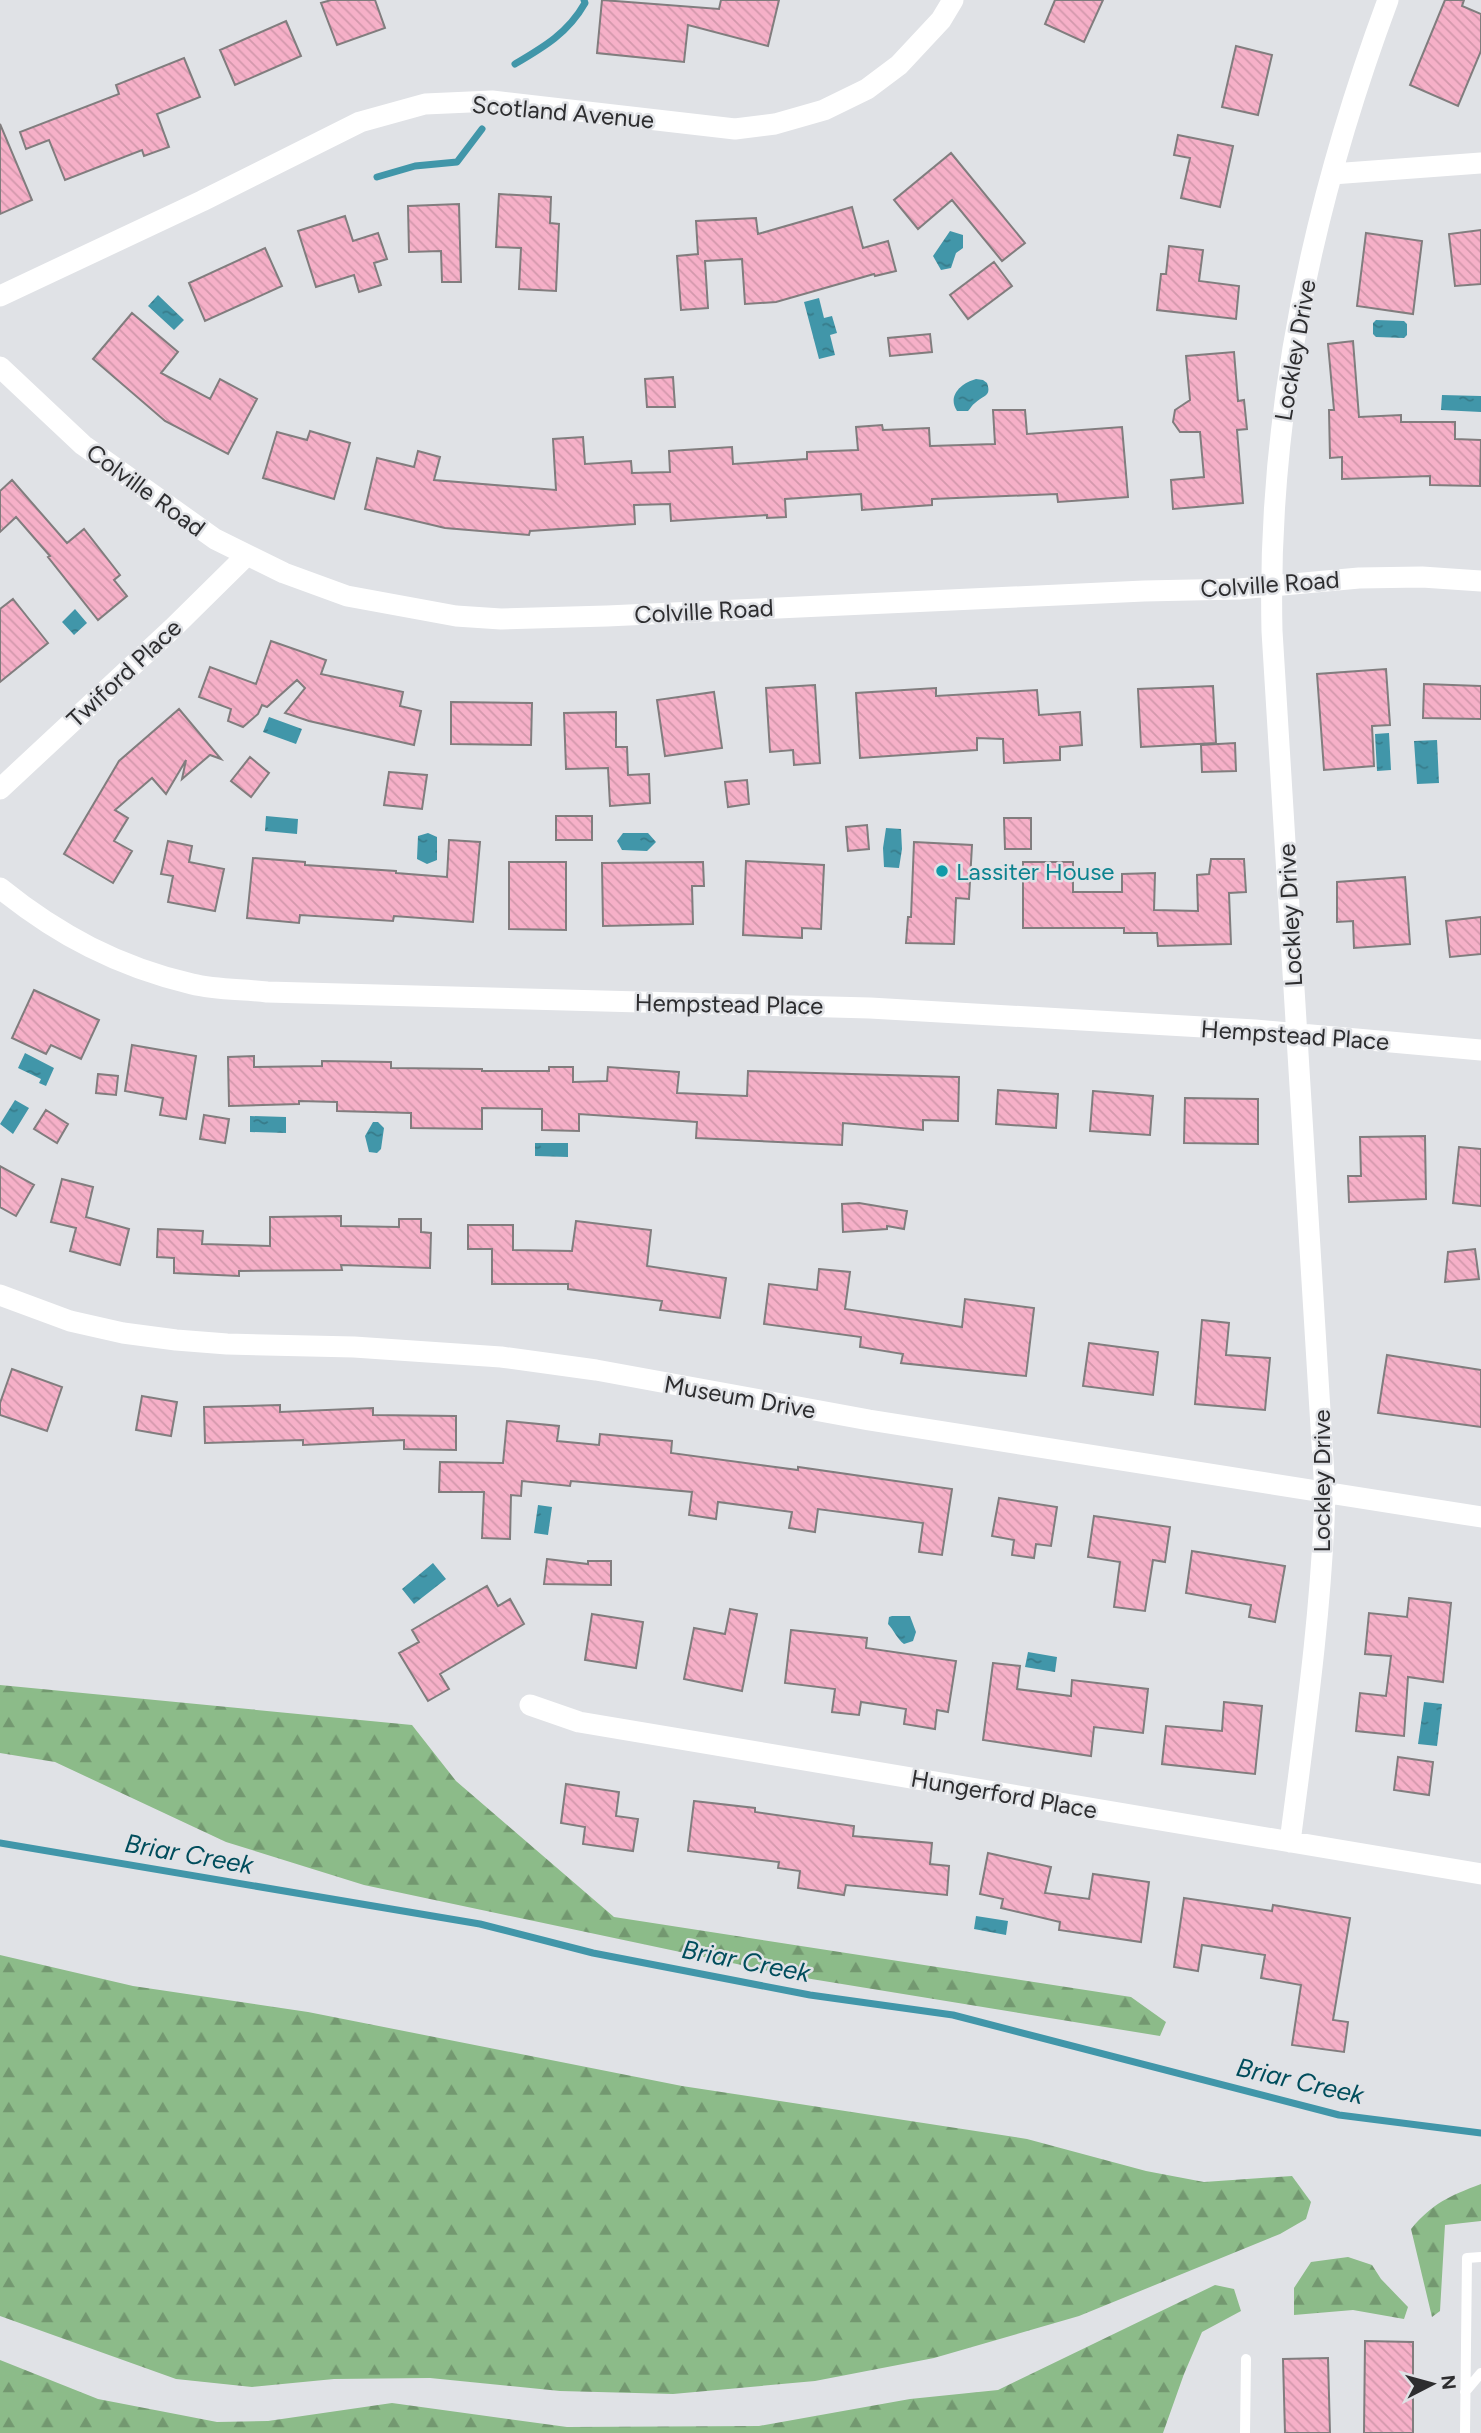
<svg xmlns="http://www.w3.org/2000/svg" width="1481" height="2433" viewBox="0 0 1481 2433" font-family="Figtree,sans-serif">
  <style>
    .forest { fill: url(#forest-firs) }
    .water { fill: url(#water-ripples) }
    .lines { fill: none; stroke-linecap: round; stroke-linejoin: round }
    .stream { stroke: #4196a9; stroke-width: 7 }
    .building { fill: url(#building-back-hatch); stroke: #817d7e; stroke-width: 2 }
    .lane { stroke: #fff; stroke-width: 10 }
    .street { stroke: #fff; stroke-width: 21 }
    .culture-dot { fill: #0f9aa8; stroke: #e0e2e6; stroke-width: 2.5 }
    .labels { text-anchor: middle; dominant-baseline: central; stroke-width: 5; stroke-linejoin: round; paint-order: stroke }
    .street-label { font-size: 24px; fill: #2d2d2f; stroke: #e0e2e6 }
    .culture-label { font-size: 24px; fill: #0d838f; stroke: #e0e2e6; text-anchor: start }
    .water-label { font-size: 26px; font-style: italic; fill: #004d5c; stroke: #e0e2e6 }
  </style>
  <defs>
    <pattern id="forest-firs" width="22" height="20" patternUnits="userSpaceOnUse" patternTransform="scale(1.75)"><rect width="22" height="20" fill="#8cbb89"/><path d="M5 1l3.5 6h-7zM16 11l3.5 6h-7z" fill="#739870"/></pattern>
    <pattern id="water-ripples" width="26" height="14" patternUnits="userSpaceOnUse" patternTransform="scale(1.75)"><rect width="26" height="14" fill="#4196a9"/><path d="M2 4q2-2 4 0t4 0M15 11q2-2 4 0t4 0" fill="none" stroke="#377b8a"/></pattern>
    <pattern id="building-back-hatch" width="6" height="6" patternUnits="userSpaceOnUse" patternTransform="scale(1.75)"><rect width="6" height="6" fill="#f6b0c8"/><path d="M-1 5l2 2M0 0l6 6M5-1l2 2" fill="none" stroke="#d398ac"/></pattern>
  </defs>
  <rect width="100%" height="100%" fill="#e0e2e6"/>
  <path class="forest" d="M 0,1685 L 412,1725 L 456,1781 L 614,1917 L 1131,1997 L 1166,2022 L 1160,2036 L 793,1976 L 364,1885 L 226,1842 L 55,1762 L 0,1753 Z
    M 0,1955 L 133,1986 L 308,2012 L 682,2086 L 1027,2139 L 1146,2171 L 1204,2182 L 1292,2176 L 1311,2202 L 1306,2219 L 1280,2234 L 1079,2316 L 934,2358 L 815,2381 L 673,2394 L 560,2391 L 430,2378 L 334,2379 L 252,2387 L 176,2379 L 0,2316 Z
    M 1481,2184 L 1481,2221 L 1445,2225 L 1440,2311 L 1432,2317 L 1411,2229 C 1433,2203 1449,2196 1481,2184 Z
    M 1348,2257 L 1372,2265 L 1381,2279 L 1408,2307 L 1404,2319 L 1353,2310 L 1294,2315 L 1294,2288 L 1311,2262 Z
    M 1215,2285 L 1234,2289 L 1241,2311 L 1202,2332 L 1184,2374 L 1163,2433 L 0,2433 L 0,2360 L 98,2399 L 217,2422 L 268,2421 L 392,2403 L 567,2427 L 759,2426 L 910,2399 L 998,2390 Z"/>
  <path class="water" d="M 950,231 L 963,235 L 963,248 L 956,253 L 951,268 L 941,270 L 933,256 Z
    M 158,295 L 184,320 L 174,330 L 148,306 Z
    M 819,298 L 824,318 L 832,316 L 837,333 L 830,335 L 835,355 L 819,359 L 804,302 Z
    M 1376,320 L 1404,321 L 1407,324 L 1407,335 L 1404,338 L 1376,337 L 1373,334 L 1373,323 Z
    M 976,379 L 983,380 L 987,383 C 992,397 983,395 975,403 C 972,405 970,409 968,411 L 957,411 C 947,396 961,383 976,379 Z
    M 1442,395 L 1481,396 L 1481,412 L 1441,410 Z
    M 75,609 L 87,623 L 74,635 L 62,622 Z
    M 269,717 L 302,729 L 296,744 L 263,732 Z
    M 1389,733 L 1391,770 L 1377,771 L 1375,734 Z
    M 1437,740 L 1439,783 L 1417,784 L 1414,741 Z
    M 266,816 L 298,819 L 297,834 L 265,831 Z
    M 886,828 L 901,829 L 902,849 L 899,868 L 884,867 L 883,848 Z
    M 428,833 L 437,837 L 437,860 L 427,864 L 417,859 L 418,836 Z
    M 623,833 L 648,833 L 656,842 L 647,851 L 622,850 L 617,841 Z
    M 25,1053 L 54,1068 L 46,1086 L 39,1083 L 41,1079 L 18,1068 Z
    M 15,1100 L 29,1108 L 13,1134 L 0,1124 Z
    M 250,1116 L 286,1117 L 286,1133 L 250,1132 Z
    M 373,1122 L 378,1122 L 384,1128 L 381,1149 L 377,1153 L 369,1152 L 365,1136 Z
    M 535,1143 L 568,1143 L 568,1157 L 535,1156 Z
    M 538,1505 L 552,1507 L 548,1535 L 534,1533 Z
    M 433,1563 L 446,1579 L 414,1604 L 402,1589 Z
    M 892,1616 L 910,1616 L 916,1632 L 913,1641 L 904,1644 C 897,1639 894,1630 888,1624 L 889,1617 Z
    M 1028,1652 L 1057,1657 L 1055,1672 L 1025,1667 Z
    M 1424,1702 L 1442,1704 L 1437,1746 L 1418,1744 Z
    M 976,1916 L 1008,1921 L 1006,1935 L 974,1929 Z"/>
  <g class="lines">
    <path class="stream" d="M 515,64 C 544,47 568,33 585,3 L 584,0
      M 377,177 L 415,166 L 457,162 L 482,129
      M 0,1843 L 480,1924 L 593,1953 L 810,1995 L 953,2015 L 1339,2115 L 1481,2133"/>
  </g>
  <path class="building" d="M 331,0 L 375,0 L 385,28 L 337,45 L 321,3 Z
    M 602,0 L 719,9 L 721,0 L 779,0 L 768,46 L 688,25 L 684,62 L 597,53 Z
    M 1055,0 L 1103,0 L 1084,42 L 1045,24 Z
    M 1445,0 L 1464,0 L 1462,6 L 1481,14 L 1481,51 L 1458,106 L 1410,85 Z
    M 286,21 L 301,56 L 235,85 L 220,50 Z
    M 1236,46 L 1272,55 L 1258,115 L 1222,107 Z
    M 184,58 L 200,97 L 157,114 L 169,147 L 144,156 L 142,150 L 65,180 L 49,140 L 26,149 L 20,132 L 119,94 L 116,85 Z
    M 0,124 L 32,200 L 0,214 Z
    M 1178,135 L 1233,146 L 1220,207 L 1181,198 L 1190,158 L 1174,155 Z
    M 951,153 L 1025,243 L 1002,261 L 952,200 L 918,229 L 894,200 Z
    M 499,194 L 551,197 L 550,223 L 559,224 L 556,291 L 519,289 L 521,248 L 496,247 Z
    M 459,204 L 461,282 L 442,282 L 441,251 L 409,252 L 408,206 Z
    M 852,207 L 863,248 L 888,241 L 896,271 L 875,276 L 874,274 L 776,302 L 745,304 L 742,259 L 705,261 L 708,308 L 681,310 L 677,256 L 698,254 L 696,221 L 756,218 L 758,234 Z
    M 345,216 L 353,241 L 378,233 L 387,259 L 374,263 L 381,285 L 359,292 L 354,275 L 316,287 L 298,231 Z
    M 1481,230 L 1481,284 L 1455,286 L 1449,234 Z
    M 1366,233 L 1422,241 L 1413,314 L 1357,306 Z
    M 1169,246 L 1203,250 L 1199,281 L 1239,286 L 1236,319 L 1157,310 L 1161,274 L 1166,274 Z
    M 265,248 L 282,286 L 205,321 L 189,283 Z
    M 994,262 L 1012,286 L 968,319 L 950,295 Z
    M 132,313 L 178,352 L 161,373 L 210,399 L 220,379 L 257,399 L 228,454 L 165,421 L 93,359 Z
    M 930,334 L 932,352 L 890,356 L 888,338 Z
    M 1353,341 L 1359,417 L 1401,415 L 1401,422 L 1455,422 L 1455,439 L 1481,440 L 1480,486 L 1430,485 L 1430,476 L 1342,479 L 1342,457 L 1330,458 L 1329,410 L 1334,410 L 1328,344 Z
    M 1234,352 L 1238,401 L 1244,400 L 1247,429 L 1237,430 L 1243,503 L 1173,509 L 1171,480 L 1204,477 L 1200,432 L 1180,432 L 1173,422 L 1175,410 L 1190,400 L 1186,356 Z
    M 673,377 L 675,407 L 647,407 L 645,379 Z
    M 993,410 L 1025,410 L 1027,434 L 1122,427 L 1128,497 L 1058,502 L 1057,494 L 932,499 L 932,505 L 862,510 L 861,494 L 785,499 L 786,517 L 767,518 L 767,515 L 671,521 L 670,504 L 634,505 L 635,524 L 530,531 L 529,535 L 445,528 L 365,509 L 377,458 L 414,467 L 418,451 L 440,457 L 434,480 L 556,490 L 553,439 L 583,437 L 585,464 L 631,461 L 632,473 L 670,472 L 669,451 L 732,447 L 733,464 L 807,459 L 807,452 L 858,450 L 856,427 L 882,425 L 883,430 L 929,428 L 930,446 L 995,444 Z
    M 310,431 L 350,443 L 334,499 L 263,478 L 277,432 L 307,440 Z
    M 12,480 L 67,543 L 84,529 L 120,575 L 114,580 L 127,596 L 98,620 L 48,557 L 50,556 L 16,517 L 0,532 L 0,491 Z
    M 13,599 L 48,643 L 0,682 L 0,609 Z
    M 271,641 L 326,660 L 321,674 L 403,692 L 400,706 L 421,711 L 414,745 L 309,721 L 285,713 L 305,688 L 297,680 L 267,707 L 262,705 L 258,714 L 243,727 L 228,721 L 231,709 L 199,697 L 210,667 L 256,684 Z
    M 1386,669 L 1390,725 L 1372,726 L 1374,766 L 1324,770 L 1317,674 Z
    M 1424,684 L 1481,686 L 1481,719 L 1423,718 Z
    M 815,685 L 820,763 L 794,765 L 793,750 L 770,752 L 766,688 Z
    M 1213,686 L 1216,743 L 1141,747 L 1138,689 Z
    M 936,688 L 936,696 L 1037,690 L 1039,715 L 1080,712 L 1082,745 L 1060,747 L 1060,760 L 1004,763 L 1003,739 L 977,738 L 977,750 L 860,758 L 856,693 Z
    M 714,692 L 722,748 L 665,756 L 657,700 Z
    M 451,702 L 532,703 L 531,745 L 451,744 Z
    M 179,709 L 221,759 L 210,755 L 182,779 L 186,760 L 166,794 L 152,778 L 115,810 L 128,818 L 114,841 L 132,851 L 113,883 L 64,854 L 119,761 Z
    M 616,712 L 616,747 L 627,747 L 628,775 L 649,774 L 650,803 L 610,806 L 608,768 L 566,769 L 564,713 Z
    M 1235,743 L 1236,771 L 1202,772 L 1201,745 Z
    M 250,757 L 269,773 L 251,797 L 231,781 Z
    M 389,772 L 427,775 L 422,809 L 384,805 Z
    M 747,780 L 749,804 L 728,807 L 725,782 Z
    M 556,816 L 592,816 L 592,840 L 556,840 Z
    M 1004,818 L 1031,818 L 1031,849 L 1005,849 Z
    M 867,825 L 869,849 L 848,851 L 846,827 Z
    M 449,840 L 480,842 L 473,922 L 394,916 L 393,921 L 300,915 L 299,923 L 247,918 L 253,858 L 305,862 L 305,865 L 396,871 L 396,873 L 447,877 Z
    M 168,841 L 192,846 L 189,862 L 224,869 L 215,911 L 168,902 L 173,876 L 161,874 Z
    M 914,842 L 972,845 L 969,899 L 956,898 L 954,944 L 906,943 L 908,917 L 911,917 Z
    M 1211,859 L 1244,859 L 1246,892 L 1229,893 L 1231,944 L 1158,946 L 1157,933 L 1124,933 L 1124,928 L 1023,928 L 1023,862 L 1073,862 L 1073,892 L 1122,892 L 1122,874 L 1155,873 L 1154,910 L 1198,911 L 1197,875 L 1209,874 Z
    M 746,861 L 824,865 L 821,929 L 802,928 L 802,938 L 743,935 Z
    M 509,862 L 566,862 L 566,930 L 509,929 Z
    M 703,862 L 704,886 L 692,886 L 693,924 L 603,926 L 602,863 Z
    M 1405,877 L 1410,944 L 1354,948 L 1353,921 L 1337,922 L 1337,882 Z
    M 1481,917 L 1481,954 L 1450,957 L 1446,921 Z
    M 34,990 L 99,1020 L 81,1059 L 51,1045 L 46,1054 L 12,1038 Z
    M 132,1045 L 196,1056 L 186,1119 L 160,1115 L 163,1098 L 125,1091 Z
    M 254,1056 L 254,1067 L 322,1066 L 322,1061 L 391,1062 L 391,1068 L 482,1069 L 482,1071 L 549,1071 L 549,1067 L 573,1067 L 573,1082 L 607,1081 L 608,1067 L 679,1072 L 677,1093 L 747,1096 L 748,1071 L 959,1077 L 958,1121 L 923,1120 L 923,1130 L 843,1123 L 842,1145 L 696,1138 L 697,1122 L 579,1114 L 579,1131 L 542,1130 L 542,1109 L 482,1108 L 482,1129 L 411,1128 L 411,1113 L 337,1111 L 337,1102 L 299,1101 L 299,1104 L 229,1106 L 228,1057 Z
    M 98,1074 L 118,1076 L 116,1095 L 96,1093 Z
    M 998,1090 L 1058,1094 L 1056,1128 L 996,1124 Z
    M 1093,1091 L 1153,1096 L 1150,1135 L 1090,1131 Z
    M 1185,1098 L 1258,1099 L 1258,1144 L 1184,1143 Z
    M 46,1110 L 68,1124 L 57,1143 L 34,1129 Z
    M 204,1115 L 229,1119 L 225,1143 L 200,1139 Z
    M 1425,1136 L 1426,1199 L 1349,1202 L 1348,1176 L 1361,1176 L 1360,1137 Z
    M 1459,1147 L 1481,1149 L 1481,1206 L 1453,1203 Z
    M 0,1166 L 34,1185 L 16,1216 L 0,1207 Z
    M 62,1179 L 93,1187 L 86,1217 L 129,1229 L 120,1265 L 70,1251 L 76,1228 L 51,1222 Z
    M 859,1203 L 907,1211 L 904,1229 L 887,1226 L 887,1229 L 843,1232 L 842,1204 Z
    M 341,1216 L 341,1226 L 399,1227 L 399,1219 L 421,1219 L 421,1232 L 431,1233 L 430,1268 L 341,1265 L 342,1270 L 239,1271 L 239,1276 L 174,1273 L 174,1258 L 157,1257 L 158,1229 L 203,1231 L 202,1244 L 270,1246 L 270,1217 Z
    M 576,1221 L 651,1230 L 647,1266 L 726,1278 L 720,1318 L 660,1310 L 662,1301 L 568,1289 L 568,1284 L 492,1284 L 492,1249 L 468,1249 L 468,1225 L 513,1225 L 513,1250 L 572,1251 Z
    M 1475,1249 L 1479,1279 L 1445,1282 L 1448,1252 Z
    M 819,1269 L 850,1272 L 845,1309 L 962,1327 L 965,1299 L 1034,1308 L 1026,1376 L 901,1363 L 903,1354 L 860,1347 L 861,1337 L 764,1324 L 769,1284 L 817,1290 Z
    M 1202,1320 L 1229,1323 L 1226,1355 L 1270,1358 L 1265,1410 L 1195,1404 Z
    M 1089,1343 L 1158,1352 L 1153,1395 L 1083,1386 Z
    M 1387,1355 L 1481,1370 L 1481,1427 L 1378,1413 Z
    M 12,1369 L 62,1387 L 47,1431 L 0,1415 L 0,1403 Z
    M 142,1396 L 177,1402 L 171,1436 L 136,1430 Z
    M 280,1405 L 280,1412 L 373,1408 L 373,1415 L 456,1416 L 456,1450 L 404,1449 L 404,1440 L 303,1445 L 303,1440 L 205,1443 L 204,1407 Z
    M 507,1421 L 559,1426 L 557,1441 L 599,1445 L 600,1434 L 672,1441 L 671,1453 L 798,1470 L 798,1467 L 952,1489 L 942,1555 L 919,1552 L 923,1523 L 818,1509 L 815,1532 L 789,1528 L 792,1512 L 718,1502 L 716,1519 L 689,1515 L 692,1492 L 571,1481 L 570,1486 L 522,1481 L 521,1496 L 511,1495 L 510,1539 L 482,1538 L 484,1492 L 439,1492 L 440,1462 L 503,1463 Z
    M 999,1498 L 1057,1507 L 1051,1546 L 1036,1544 L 1034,1558 L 1012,1555 L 1014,1540 L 992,1536 Z
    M 1094,1516 L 1170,1527 L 1165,1562 L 1153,1560 L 1145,1611 L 1114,1607 L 1120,1562 L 1088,1557 Z
    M 1192,1551 L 1285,1566 L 1275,1622 L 1249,1617 L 1251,1605 L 1186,1593 Z
    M 547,1559 L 588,1564 L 588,1561 L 611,1561 L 611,1585 L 544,1584 Z
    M 487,1586 L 498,1606 L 510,1599 L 524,1624 L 440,1674 L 449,1689 L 428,1701 L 399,1653 L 419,1642 L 412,1630 Z
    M 1409,1598 L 1451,1603 L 1443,1682 L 1408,1677 L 1404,1736 L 1356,1731 L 1360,1693 L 1386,1696 L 1391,1656 L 1365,1654 L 1369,1613 L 1407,1617 Z
    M 730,1609 L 757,1614 L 742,1691 L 684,1679 L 694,1628 L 725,1634 Z
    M 592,1614 L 643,1622 L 636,1668 L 585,1660 Z
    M 791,1630 L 867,1638 L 866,1648 L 956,1661 L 948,1712 L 937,1710 L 935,1729 L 904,1724 L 906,1709 L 861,1702 L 859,1715 L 832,1712 L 835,1689 L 785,1683 Z
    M 993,1663 L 1020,1666 L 1017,1689 L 1071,1696 L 1072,1680 L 1148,1689 L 1143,1733 L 1094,1727 L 1091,1756 L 983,1740 Z
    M 1224,1702 L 1262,1706 L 1255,1774 L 1162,1764 L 1166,1726 L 1222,1731 Z
    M 1398,1757 L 1433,1762 L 1429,1795 L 1394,1790 Z
    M 566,1784 L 619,1792 L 616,1816 L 638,1819 L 633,1851 L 583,1844 L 585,1827 L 561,1823 Z
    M 694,1801 L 755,1808 L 755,1812 L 854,1826 L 853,1836 L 932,1843 L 930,1864 L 949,1866 L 947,1895 L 846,1885 L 844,1895 L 798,1888 L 800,1871 L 778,1868 L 779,1862 L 688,1851 Z
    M 988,1853 L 1051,1867 L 1045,1893 L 1089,1899 L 1093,1874 L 1149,1882 L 1141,1942 L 1059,1930 L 1060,1922 L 1001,1908 L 1003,1899 L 980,1894 Z
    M 1184,1898 L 1272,1911 L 1273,1905 L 1350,1918 L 1333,2020 L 1348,2022 L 1344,2052 L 1292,2045 L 1301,1985 L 1261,1978 L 1265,1955 L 1202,1945 L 1198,1971 L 1174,1967 Z
    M 1365,2341 L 1413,2342 L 1413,2433 L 1364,2433 Z
    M 1328,2358 L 1330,2433 L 1285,2433 L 1283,2359 Z"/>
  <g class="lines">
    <path class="lane" d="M 1465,2392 L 1481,2373
      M 1245,2433 L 1246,2359
      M 1465,2433 L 1467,2258 L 1481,2257"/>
    <path class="street" d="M 1332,174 L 1481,163
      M 0,296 L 202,201 L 360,122 L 425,104 L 492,101 L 735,129 L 775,124 L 824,110 L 867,89 L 899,65 L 941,20 L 953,0
      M 0,367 L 83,445 L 215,539 L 284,573 L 347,596 L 456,616 L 501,619 L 607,616 L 1144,591 L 1239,589 L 1359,578 L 1422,577 L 1481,581
      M 0,789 L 173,628 L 246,556
      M 0,888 C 58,935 119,967 192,984 C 216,990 243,989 267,992 L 870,1008 L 1255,1030 L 1481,1050
      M 0,1295 L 70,1321 L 123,1333 L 176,1340 L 227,1344 L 354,1347 L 501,1357 L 596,1370 L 869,1420 L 1481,1517
      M 530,1705 L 579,1722 L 1481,1874
      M 1290,1842 C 1305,1726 1322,1609 1325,1492 L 1272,631 C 1267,415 1313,201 1388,0"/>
  </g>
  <circle class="culture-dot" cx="942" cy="871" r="7"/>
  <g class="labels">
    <g class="street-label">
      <text transform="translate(563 112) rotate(5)">Scotland Avenue</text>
      <text transform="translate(1295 350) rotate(-80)">Lockley Drive</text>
      <text transform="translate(146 490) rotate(36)">Colville Road</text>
      <text transform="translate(1270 584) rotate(-4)">Colville Road</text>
      <text transform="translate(704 611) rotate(-3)">Colville Road</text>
      <text transform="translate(124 673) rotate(-43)">Twiford Place</text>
      <text transform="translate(1290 915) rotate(-93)">Lockley Drive</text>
      <text transform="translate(729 1004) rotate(1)">Hempstead Place</text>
      <text transform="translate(1295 1035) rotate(4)">Hempstead Place</text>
      <text transform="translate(740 1397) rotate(10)">Museum Drive</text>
      <text transform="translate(1321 1481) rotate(-90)">Lockley Drive</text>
      <text transform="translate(1004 1794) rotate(10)">Hungerford Place</text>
    </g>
    <g class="culture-label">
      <text x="956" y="871">Lassiter House</text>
    </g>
    <g class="water-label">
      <text transform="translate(189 1854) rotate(10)">Briar Creek</text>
      <text transform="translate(746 1961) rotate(11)">Briar Creek</text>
      <text transform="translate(1300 2081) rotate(13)">Briar Creek</text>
    </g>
  </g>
  <g transform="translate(1432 2384) rotate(84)" stroke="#e0e2e6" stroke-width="5" paint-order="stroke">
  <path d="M0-5L12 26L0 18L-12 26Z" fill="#2d2d2f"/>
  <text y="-10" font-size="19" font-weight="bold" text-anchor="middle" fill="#2d2d2f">N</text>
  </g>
</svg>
